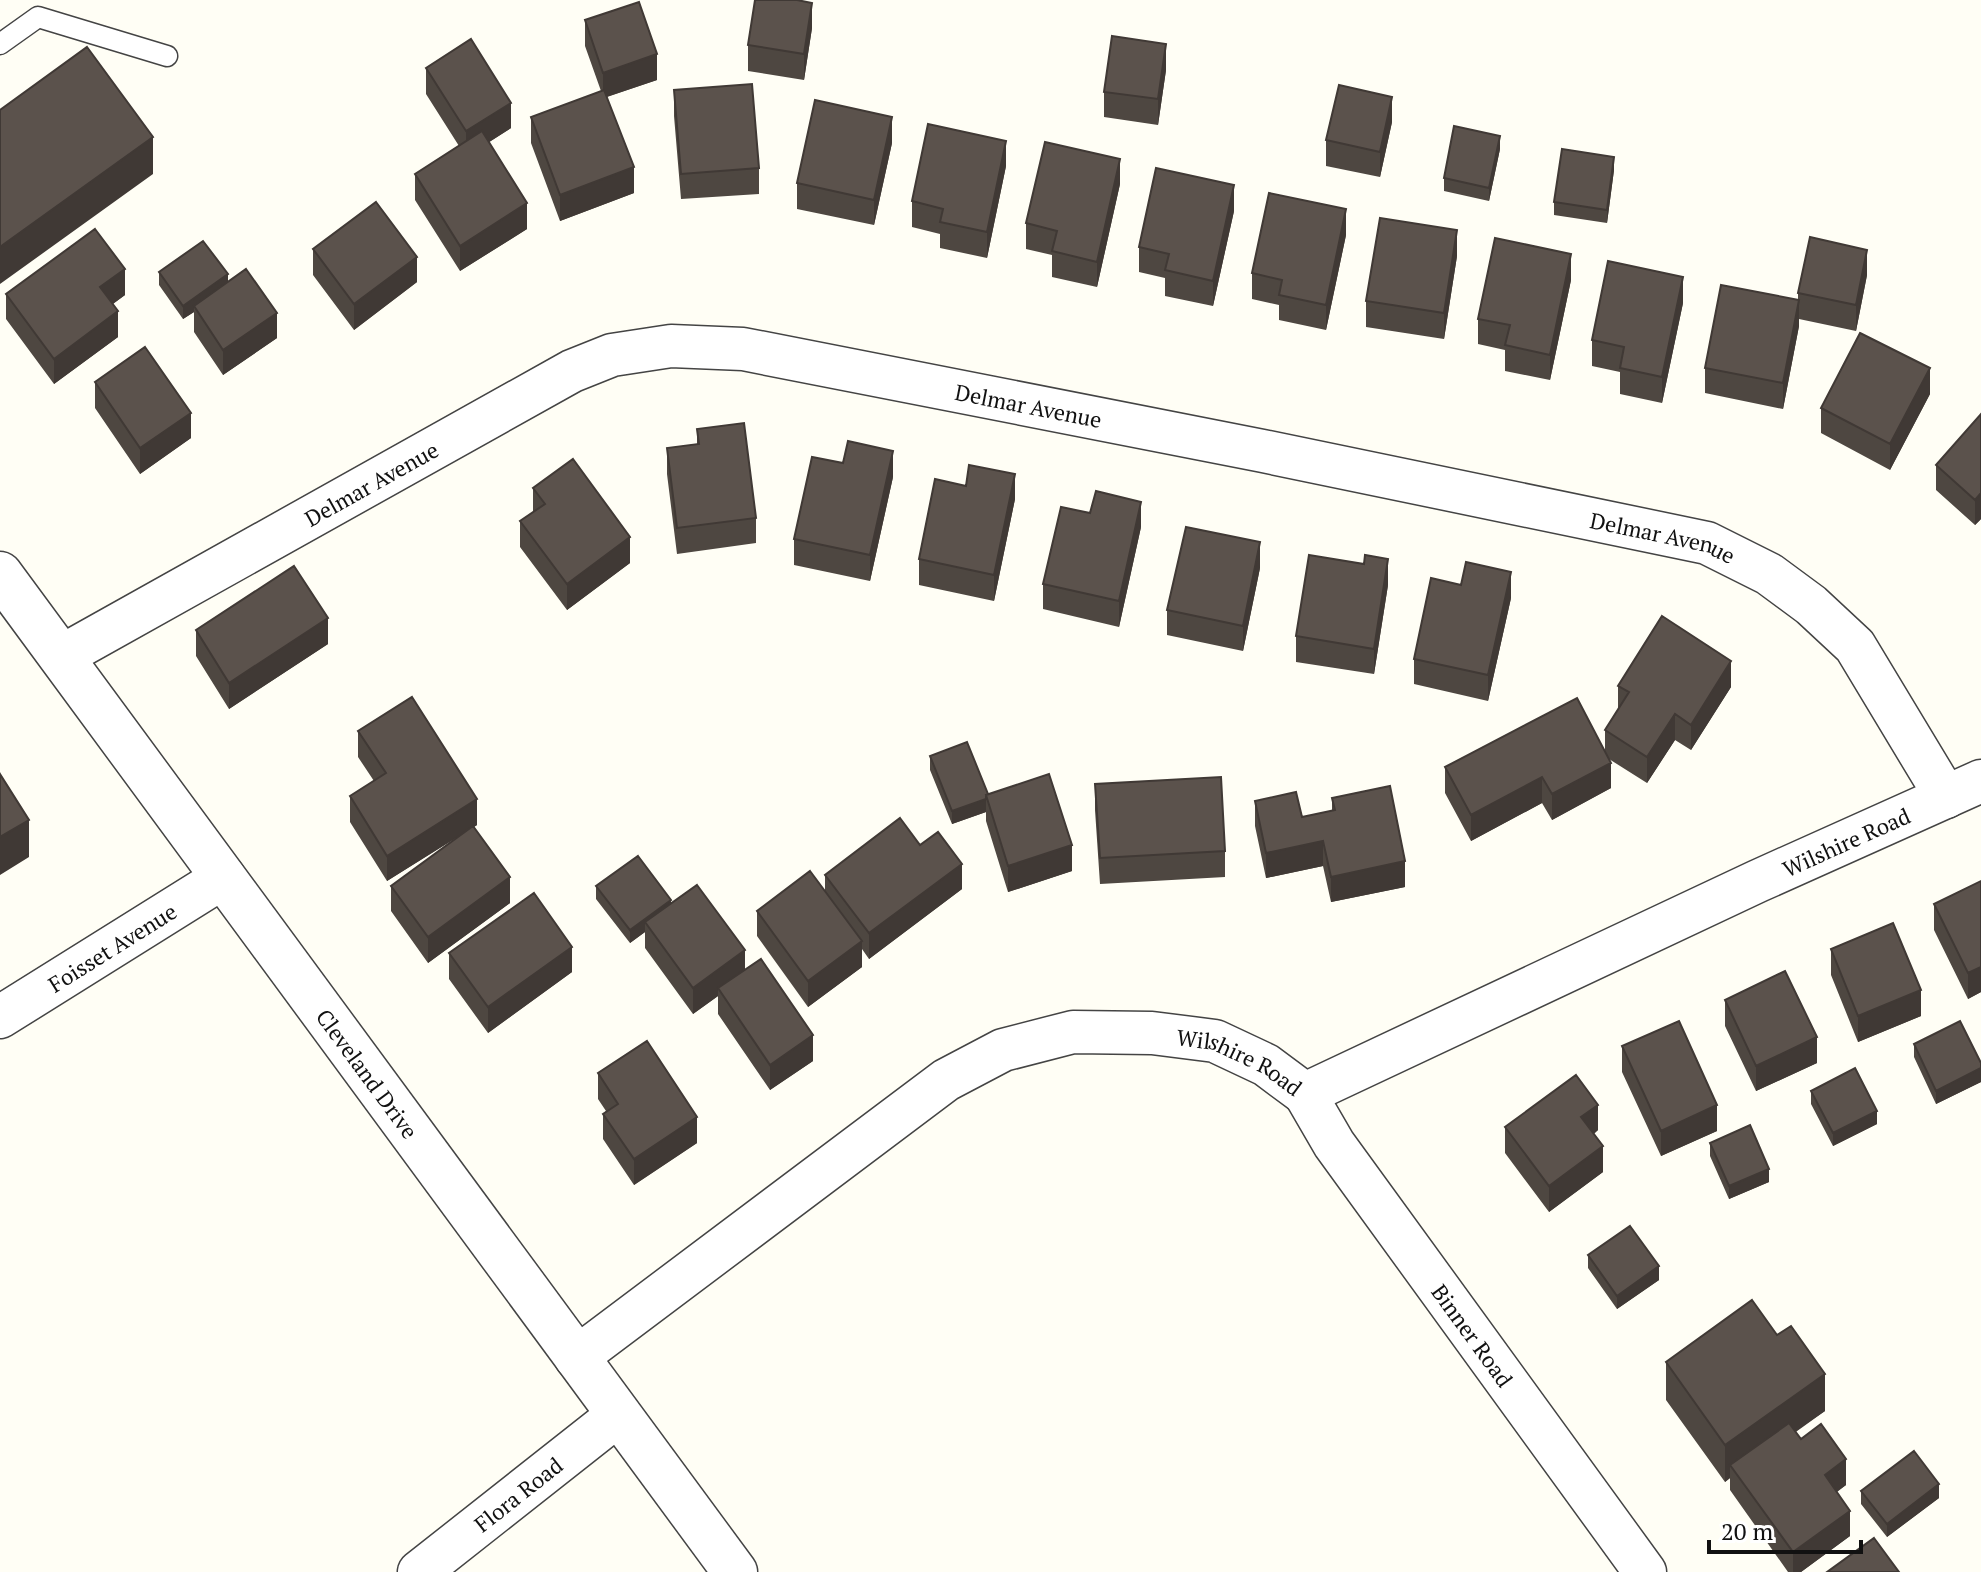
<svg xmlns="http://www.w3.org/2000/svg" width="1981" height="1572" viewBox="0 0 1981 1572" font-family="'PT Serif',serif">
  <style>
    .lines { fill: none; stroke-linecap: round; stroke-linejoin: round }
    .service-casing { stroke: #444; stroke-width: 23 }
    .minor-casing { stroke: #444; stroke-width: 45 }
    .tertiary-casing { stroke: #444; stroke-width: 47 }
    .service { stroke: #fff; stroke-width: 20 }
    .minor { stroke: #fff; stroke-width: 42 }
    .tertiary { stroke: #fff; stroke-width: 44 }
    .wall { fill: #4e4741 }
    .shaded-wall { fill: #403935 }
    .building { fill: #5b524c; stroke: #403935; stroke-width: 2 }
    .labels { text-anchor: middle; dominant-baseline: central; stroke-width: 8; stroke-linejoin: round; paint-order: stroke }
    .street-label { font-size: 22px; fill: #111; stroke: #fff }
  </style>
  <rect width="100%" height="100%" fill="#fffef5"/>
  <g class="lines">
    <defs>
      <path id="service" d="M 0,44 L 38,17 L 167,56"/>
      <g id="minor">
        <path id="s1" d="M 62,656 L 572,371 L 612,355 L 671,346 L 743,349 L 1263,451 L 1707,543 L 1769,574 L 1811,605 L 1855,646 L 1946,797"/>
        <path id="s2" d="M 0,1017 L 224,877"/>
        <path id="s3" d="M 1305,1094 L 1334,1144 L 1645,1572"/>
        <path id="s4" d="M 576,1358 L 946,1080 L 1003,1050 L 1073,1032 L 1152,1033 L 1215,1041 L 1266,1065 L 1305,1094 L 1758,881 L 1981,781"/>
        <path id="s5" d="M 419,1572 L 618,1415"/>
      </g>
      <g id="tertiary">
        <path id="s6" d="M 0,574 L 735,1572"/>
      </g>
    </defs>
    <use href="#service" class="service-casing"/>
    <use href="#minor" class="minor-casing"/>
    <use href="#tertiary" class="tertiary-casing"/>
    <use href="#service" class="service"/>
    <use href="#minor" class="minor"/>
    <use href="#tertiary" class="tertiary"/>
  </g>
  <path class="wall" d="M 585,20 L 657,80 L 607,97 L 634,193 L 560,221 L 531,143 L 531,117 L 601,91 L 585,46 Z
    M 812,28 L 804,80 L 748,71 L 748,45 Z
    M 426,68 L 511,128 L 489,142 L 527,229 L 460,271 L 415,200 L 415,174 L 459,146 L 426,94 Z
    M 1166,70 L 1158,125 L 1104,117 L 1104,92 Z
    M 674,90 L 759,168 L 759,194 L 681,199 L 674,116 Z
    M 1392,122 L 1380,177 L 1326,166 L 1326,140 Z
    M 892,143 L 874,225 L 797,209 L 797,183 Z
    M 1500,149 L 1489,201 L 1444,191 L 1444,178 Z
    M 1006,166 L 987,258 L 940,248 L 940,234 L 912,227 L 912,201 Z
    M 1614,170 L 1607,223 L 1554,215 L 1554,202 Z
    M 1120,184 L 1097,287 L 1052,277 L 1052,255 L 1026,249 L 1026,223 Z
    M 1234,211 L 1213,306 L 1165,296 L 1165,278 L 1139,272 L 1139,247 Z
    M 1346,235 L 1326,330 L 1279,320 L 1279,305 L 1252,299 L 1252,273 Z
    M 313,249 L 417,282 L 354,330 L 313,275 Z
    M 1457,256 L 1444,339 L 1366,327 L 1366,301 Z
    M 159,272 L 228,282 L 277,338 L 223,375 L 194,332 L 194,312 L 183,319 L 159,285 Z
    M 1867,275 L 1856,331 L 1799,319 L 1799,326 L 1783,409 L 1705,393 L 1705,368 L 1798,300 L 1798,293 Z
    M 1571,280 L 1550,380 L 1505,371 L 1505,350 L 1478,344 L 1478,319 Z
    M 6,294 L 125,295 L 113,304 L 118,337 L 54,384 L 6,319 Z
    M 1683,303 L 1662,403 L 1620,394 L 1620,372 L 1592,366 L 1592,340 Z
    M 95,382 L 191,438 L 140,474 L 95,408 Z
    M 1930,394 L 1890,470 L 1821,433 L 1821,408 Z
    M 1981,414 L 1981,519 L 1975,525 L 1936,490 L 1936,465 Z
    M 697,429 L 756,518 L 756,543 L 677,554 L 667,474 L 667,448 L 697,444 Z
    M 893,477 L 870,581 L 794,565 L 794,539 Z
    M 966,486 L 1015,499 L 994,601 L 919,585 L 919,559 Z
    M 533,488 L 630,563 L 567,610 L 520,547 L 520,521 L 533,512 Z
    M 1141,527 L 1119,627 L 1043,609 L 1043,584 Z
    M 1260,568 L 1243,651 L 1167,635 L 1167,610 Z
    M 1388,585 L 1374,674 L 1296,662 L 1296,636 Z
    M 1511,598 L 1488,701 L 1414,684 L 1414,659 Z
    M 196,630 L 328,644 L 229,709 L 196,656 Z
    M 1618,686 L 1731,687 L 1691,750 L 1675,740 L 1647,783 L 1609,759 L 1611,788 L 1552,820 L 1542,803 L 1471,841 L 1445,793 L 1445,767 L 1605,751 L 1605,730 L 1618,709 Z
    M 358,731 L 477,825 L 474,827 L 510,903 L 428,963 L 391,911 L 391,886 L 460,835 L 387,881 L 350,822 L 350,796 L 374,781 L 358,757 Z
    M 930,756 L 988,794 L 1072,871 L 1008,892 L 986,821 L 986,812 L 952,824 L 930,770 Z
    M 1095,784 L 1225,851 L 1225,877 L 1100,884 L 1095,810 Z
    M 1332,798 L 1405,887 L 1331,902 L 1323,866 L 1266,878 L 1255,826 L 1255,801 L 1302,817 L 1332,811 Z
    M 920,845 L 962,889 L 869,959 L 862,949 L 862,967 L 808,1007 L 757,936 L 757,911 L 825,891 L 825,875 Z
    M 1981,881 L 1981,992 L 1968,999 L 1934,930 L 1934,904 Z
    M 596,886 L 671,904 L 745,970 L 813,1061 L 770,1090 L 718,1014 L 718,996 L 693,1014 L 645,948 L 645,932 L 630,943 L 596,899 Z
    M 1831,949 L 1921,1016 L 1858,1042 L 1831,975 Z
    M 449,953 L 572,972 L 488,1033 L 449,979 Z
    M 1725,1000 L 1817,1063 L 1756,1091 L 1725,1026 Z
    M 1914,1044 L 1981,1063 L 1981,1082 L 1936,1104 L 1914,1057 Z
    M 1622,1046 L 1717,1131 L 1661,1156 L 1622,1072 Z
    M 598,1073 L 697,1143 L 634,1185 L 603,1139 L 603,1114 L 606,1111 L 598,1099 Z
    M 1811,1091 L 1877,1124 L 1833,1146 L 1811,1104 Z
    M 1505,1127 L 1598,1130 L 1594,1134 L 1603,1172 L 1549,1212 L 1505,1153 Z
    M 1710,1143 L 1769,1182 L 1729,1199 L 1710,1156 Z
    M 1588,1255 L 1659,1280 L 1617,1309 L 1588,1268 Z
    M 1666,1362 L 1825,1411 L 1795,1431 L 1801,1439 L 1846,1485 L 1837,1492 L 1850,1536 L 1801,1572 L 1788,1572 L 1730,1490 L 1730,1478 L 1725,1482 L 1666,1400 Z
    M 1861,1491 L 1939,1498 L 1887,1537 L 1861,1504 Z"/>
  <path class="shaded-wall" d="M 812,3 L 812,28 L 804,80 L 804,54 Z
    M 1166,44 L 1166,70 L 1158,125 L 1158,99 Z
    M 657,54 L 657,80 L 603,98 L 603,73 Z
    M 1392,97 L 1392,122 L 1380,177 L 1380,152 Z
    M 511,103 L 511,128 L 466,157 L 466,131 Z
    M 892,117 L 892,143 L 874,225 L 874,200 Z
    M 1500,136 L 1500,149 L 1489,201 L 1489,188 Z
    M 153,137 L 153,174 L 0,284 L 0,247 Z
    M 1006,141 L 1006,166 L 987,258 L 987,232 Z
    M 1614,157 L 1614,170 L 1607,223 L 1607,210 Z
    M 1120,159 L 1120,184 L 1097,287 L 1097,262 Z
    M 634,167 L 634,193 L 560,221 L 560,195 Z
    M 1234,185 L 1234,211 L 1213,306 L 1213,281 Z
    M 527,203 L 527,229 L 460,271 L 460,246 Z
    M 1346,209 L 1346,235 L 1326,330 L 1326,305 Z
    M 1457,230 L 1457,256 L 1444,339 L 1444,313 Z
    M 1867,250 L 1867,275 L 1856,331 L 1856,305 Z
    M 1571,254 L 1571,280 L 1550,380 L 1550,355 Z
    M 417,257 L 417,282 L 354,330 L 354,304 Z
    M 125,269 L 125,295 L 100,313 L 100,287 Z
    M 228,274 L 228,287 L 194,306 L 194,312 L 183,319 L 183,306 Z
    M 1683,277 L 1683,303 L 1662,403 L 1662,377 Z
    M 1799,300 L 1799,326 L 1783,409 L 1783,383 Z
    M 118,311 L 118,337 L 54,384 L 54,359 Z
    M 277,313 L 277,338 L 223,375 L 223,350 Z
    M 1930,368 L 1930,394 L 1890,470 L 1890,444 Z
    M 191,413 L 191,438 L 140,474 L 140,448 Z
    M 893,451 L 893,477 L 870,581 L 870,555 Z
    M 1015,474 L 1015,499 L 994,601 L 994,575 Z
    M 1981,493 L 1981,519 L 1975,525 L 1975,500 Z
    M 1141,502 L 1141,527 L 1119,627 L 1119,601 Z
    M 630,537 L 630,563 L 567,610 L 567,584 Z
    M 1260,542 L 1260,568 L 1243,651 L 1243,626 Z
    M 1388,559 L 1388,585 L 1374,674 L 1374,649 Z
    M 1511,572 L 1511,598 L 1488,701 L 1488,675 Z
    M 328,618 L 328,644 L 229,709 L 229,683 Z
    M 1731,661 L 1731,687 L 1691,750 L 1691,725 Z
    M 1675,714 L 1675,740 L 1647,783 L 1647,757 Z
    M 1611,763 L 1611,788 L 1552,820 L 1552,794 Z
    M 1542,777 L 1542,803 L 1471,841 L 1471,815 Z
    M 477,799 L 477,825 L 387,881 L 387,856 Z
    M 986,799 L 986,812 L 952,824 L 952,811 Z
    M 29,820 L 29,857 L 0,875 L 0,837 Z
    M 1323,841 L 1323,866 L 1266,878 L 1266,853 Z
    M 1072,845 L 1072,871 L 1008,892 L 1008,866 Z
    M 1405,861 L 1405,887 L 1331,902 L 1331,877 Z
    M 962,864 L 962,889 L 869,959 L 869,933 Z
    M 510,877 L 510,903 L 428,963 L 428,937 Z
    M 671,900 L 671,913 L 645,922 L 645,932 L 630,943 L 630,930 Z
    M 862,941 L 862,967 L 808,1007 L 808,981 Z
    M 572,947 L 572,972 L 488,1033 L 488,1007 Z
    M 745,950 L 745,976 L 718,988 L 718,996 L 693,1014 L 693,988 Z
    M 1981,967 L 1981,992 L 1968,999 L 1968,973 Z
    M 1921,990 L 1921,1016 L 1858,1042 L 1858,1016 Z
    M 813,1035 L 813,1061 L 770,1090 L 770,1065 Z
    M 1817,1037 L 1817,1063 L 1756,1091 L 1756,1066 Z
    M 1981,1068 L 1981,1082 L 1936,1104 L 1936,1091 Z
    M 1598,1105 L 1598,1130 L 1581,1143 L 1581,1117 Z
    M 1717,1105 L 1717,1131 L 1661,1156 L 1661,1131 Z
    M 1877,1111 L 1877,1124 L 1833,1146 L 1833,1133 Z
    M 697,1117 L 697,1143 L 634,1185 L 634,1159 Z
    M 1603,1146 L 1603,1172 L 1549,1212 L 1549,1186 Z
    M 1769,1169 L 1769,1182 L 1729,1199 L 1729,1186 Z
    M 1659,1266 L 1659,1280 L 1617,1309 L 1617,1296 Z
    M 1825,1374 L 1825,1411 L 1737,1474 L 1730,1465 L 1730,1478 L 1725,1482 L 1725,1445 Z
    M 1846,1459 L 1846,1485 L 1825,1500 L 1825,1475 Z
    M 1939,1484 L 1939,1498 L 1887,1537 L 1887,1524 Z
    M 1850,1511 L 1850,1536 L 1801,1572 L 1793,1572 L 1793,1552 Z"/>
  <path class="building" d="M 755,0 L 797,0 L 812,3 L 804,54 L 748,45 Z
    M 639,2 L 657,54 L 603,73 L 585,20 Z
    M 1112,36 L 1166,44 L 1158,99 L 1104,92 Z
    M 471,39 L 511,103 L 466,131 L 426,68 Z
    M 87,47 L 153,137 L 0,247 L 0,110 Z
    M 752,84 L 759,168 L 681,174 L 674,90 Z
    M 1339,85 L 1392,97 L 1380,152 L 1326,140 Z
    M 604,90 L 634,167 L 560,195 L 531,117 Z
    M 815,100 L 892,117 L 874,200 L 797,183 Z
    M 928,124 L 1006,141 L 987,232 L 940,222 L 943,209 L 912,201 Z
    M 1454,126 L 1500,136 L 1489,188 L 1444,178 Z
    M 482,131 L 527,203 L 460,246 L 415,174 Z
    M 1045,142 L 1120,159 L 1097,262 L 1052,251 L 1057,231 L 1026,223 Z
    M 1562,149 L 1614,157 L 1607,210 L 1554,202 Z
    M 1156,168 L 1234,185 L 1213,281 L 1165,270 L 1169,254 L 1139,247 Z
    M 1269,193 L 1346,209 L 1326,305 L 1279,295 L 1282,280 L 1252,273 Z
    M 376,202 L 417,257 L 354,304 L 313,249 Z
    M 1380,218 L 1457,230 L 1444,313 L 1366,301 Z
    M 95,229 L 125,269 L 100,287 L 118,311 L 54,359 L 6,294 Z
    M 1810,237 L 1867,250 L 1856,305 L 1798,293 Z
    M 1495,238 L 1571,254 L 1550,355 L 1505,345 L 1510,325 L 1478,319 Z
    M 203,241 L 228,274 L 183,306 L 159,272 Z
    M 1608,261 L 1683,277 L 1662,377 L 1620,368 L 1624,347 L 1592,340 Z
    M 246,269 L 277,313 L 223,350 L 194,306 Z
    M 1721,285 L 1799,300 L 1783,383 L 1705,368 Z
    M 1860,333 L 1930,368 L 1890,444 L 1821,408 Z
    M 145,347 L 191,413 L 140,448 L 95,382 Z
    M 1981,414 L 1981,493 L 1975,500 L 1936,465 Z
    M 744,423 L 756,518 L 677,528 L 667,448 L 699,444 L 697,429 Z
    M 848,441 L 893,451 L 870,555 L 794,539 L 812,457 L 843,463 Z
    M 573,459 L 630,537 L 567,584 L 520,521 L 545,504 L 533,488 Z
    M 969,465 L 1015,474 L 994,575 L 919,559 L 935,479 L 966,486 Z
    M 1096,491 L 1141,502 L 1119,601 L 1043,584 L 1061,507 L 1090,513 Z
    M 1186,527 L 1260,542 L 1243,626 L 1167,610 Z
    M 1309,555 L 1364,564 L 1365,555 L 1388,559 L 1374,649 L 1296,636 Z
    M 1466,562 L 1511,572 L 1488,675 L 1414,659 L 1431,578 L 1461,585 Z
    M 294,566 L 328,618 L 229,683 L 196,630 Z
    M 1662,616 L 1731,661 L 1691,725 L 1675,714 L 1647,757 L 1605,730 L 1629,692 L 1618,686 Z
    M 412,697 L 477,799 L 387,856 L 350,796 L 386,773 L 358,731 Z
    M 1577,698 L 1611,763 L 1552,794 L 1542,777 L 1471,815 L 1445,767 Z
    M 967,742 L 988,794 L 986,795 L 986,799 L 952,811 L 930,756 Z
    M 0,774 L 29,820 L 0,837 Z
    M 1049,774 L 1072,845 L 1008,866 L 986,795 Z
    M 1221,777 L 1225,851 L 1100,858 L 1095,784 Z
    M 1390,786 L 1405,861 L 1331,877 L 1323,841 L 1266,853 L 1255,801 L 1296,792 L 1302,817 L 1335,810 L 1332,798 Z
    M 900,818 L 920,845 L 938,832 L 962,864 L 869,933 L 825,875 Z
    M 473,826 L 510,877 L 428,937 L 391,886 Z
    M 638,856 L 671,900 L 630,930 L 596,886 Z
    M 810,871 L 862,941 L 808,981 L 757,911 Z
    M 1981,881 L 1981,967 L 1968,973 L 1934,904 Z
    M 697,885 L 745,950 L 693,988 L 645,922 Z
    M 534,893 L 572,947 L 488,1007 L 449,953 Z
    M 1893,923 L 1921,990 L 1858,1016 L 1831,949 Z
    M 761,959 L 813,1035 L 770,1065 L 718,988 Z
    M 1785,971 L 1817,1037 L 1756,1066 L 1725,1000 Z
    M 1679,1021 L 1717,1105 L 1661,1131 L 1622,1046 Z
    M 1960,1021 L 1981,1063 L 1981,1068 L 1936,1091 L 1914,1044 Z
    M 647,1041 L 697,1117 L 634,1159 L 603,1114 L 618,1104 L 598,1073 Z
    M 1855,1068 L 1877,1111 L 1833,1133 L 1811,1091 Z
    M 1576,1075 L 1598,1105 L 1581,1117 L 1603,1146 L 1549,1186 L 1505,1127 Z
    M 1750,1125 L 1769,1169 L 1729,1186 L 1710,1143 Z
    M 1630,1226 L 1659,1266 L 1617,1296 L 1588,1255 Z
    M 1752,1300 L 1777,1335 L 1791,1326 L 1825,1374 L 1725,1445 L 1666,1362 Z
    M 1789,1423 L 1801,1439 L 1821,1424 L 1846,1459 L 1825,1475 L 1850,1511 L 1793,1552 L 1730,1465 Z
    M 1914,1451 L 1939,1484 L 1887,1524 L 1861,1491 Z
    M 1874,1538 L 1899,1572 L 1827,1572 Z"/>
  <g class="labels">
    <g class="street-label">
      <text stroke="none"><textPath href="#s1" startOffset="1050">Delmar Avenue</textPath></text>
      <text stroke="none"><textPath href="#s1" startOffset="354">Delmar Avenue</textPath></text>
      <text stroke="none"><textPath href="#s1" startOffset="1698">Delmar Avenue</textPath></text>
      <text stroke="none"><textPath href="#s4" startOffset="1444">Wilshire Road</textPath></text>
      <text stroke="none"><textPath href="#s2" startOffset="132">Foisset Avenue</textPath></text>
      <text stroke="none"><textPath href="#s4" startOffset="772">Wilshire Road</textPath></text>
      <text stroke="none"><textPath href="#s6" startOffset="620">Cleveland Drive</textPath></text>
      <text stroke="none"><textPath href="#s3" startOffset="294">Binner Road</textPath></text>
      <text stroke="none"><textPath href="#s5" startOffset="126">Flora Road</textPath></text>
    </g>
  </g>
  <path d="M1709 1540v12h152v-12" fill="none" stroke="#111111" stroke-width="4"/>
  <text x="1721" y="1540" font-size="24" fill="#111111" stroke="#ffffff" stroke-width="6" paint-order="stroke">20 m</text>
</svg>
